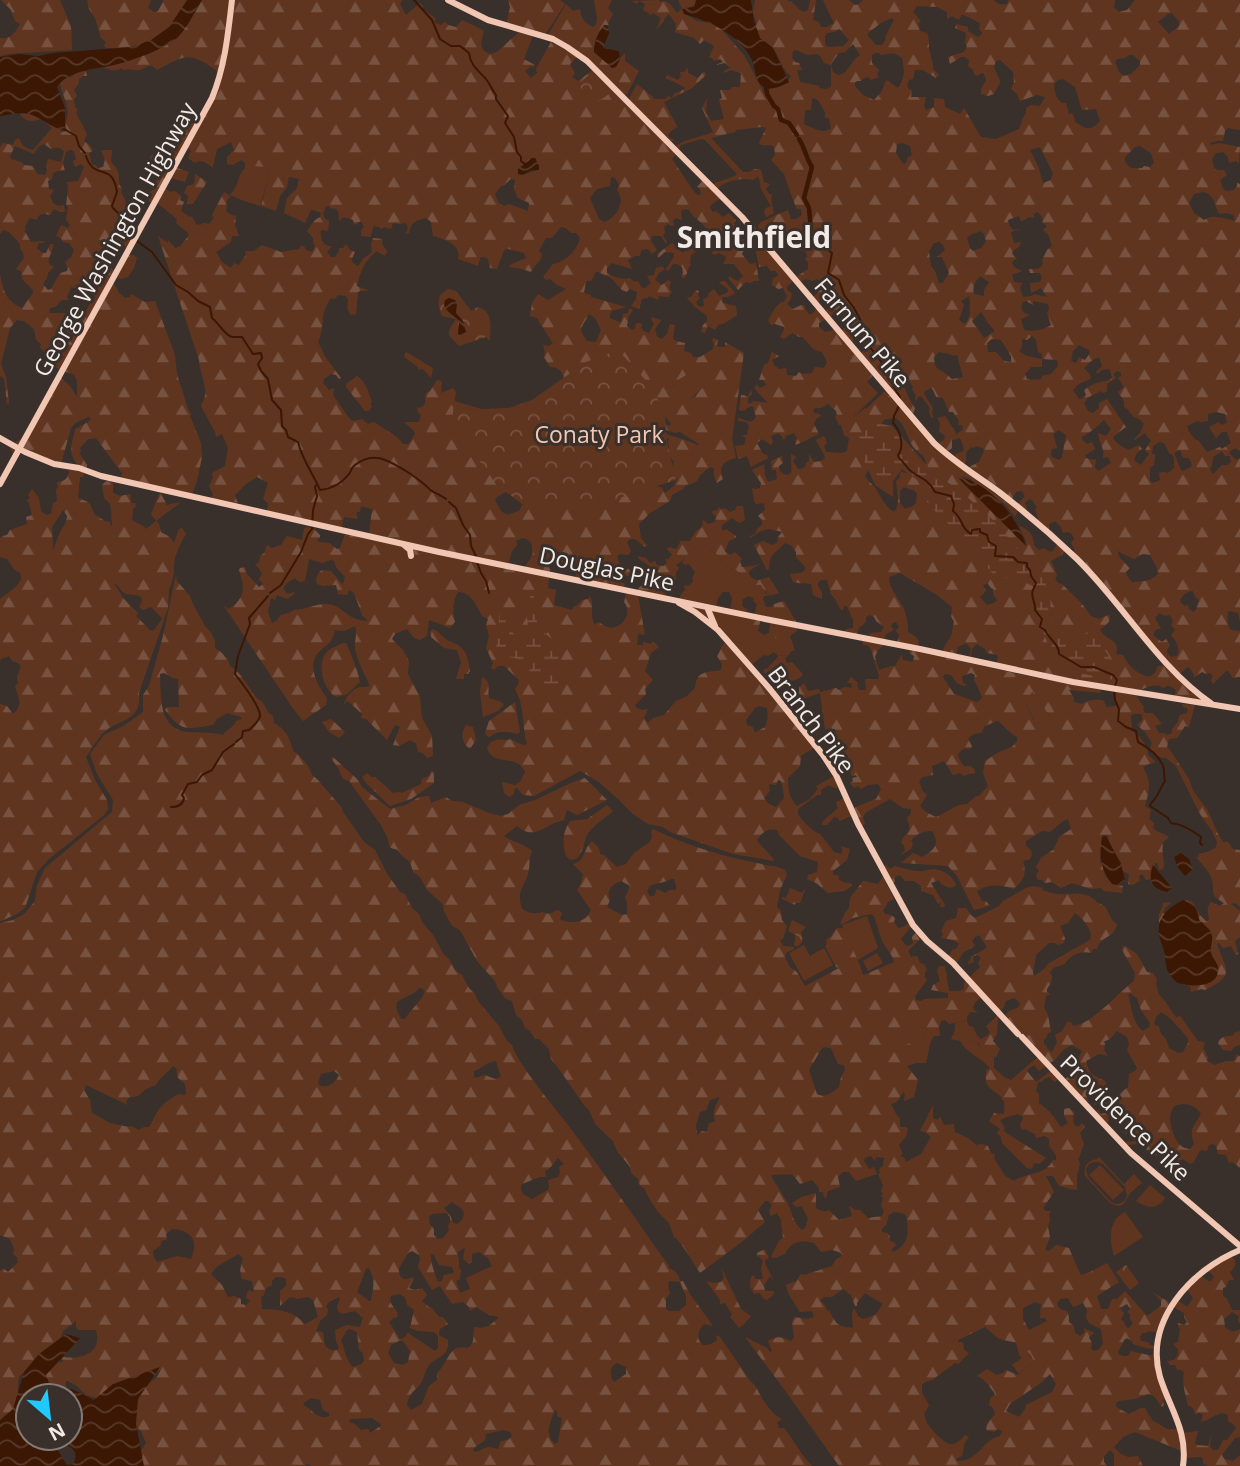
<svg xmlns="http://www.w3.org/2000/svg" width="1240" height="1466" viewBox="0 0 1240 1466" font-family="'Open Sans',sans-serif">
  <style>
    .grass { fill: #603520; fill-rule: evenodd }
    .forest { fill: url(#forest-firs); fill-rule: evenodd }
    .wetland { fill: url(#wetland-marsh) }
    .park { fill: url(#park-crowns) }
    .water { fill: url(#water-waves); fill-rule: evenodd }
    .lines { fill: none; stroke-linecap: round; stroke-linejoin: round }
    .stream { stroke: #3b1704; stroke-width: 2 }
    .river { stroke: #3b1704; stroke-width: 4.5 }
    .major { stroke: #f1c6b2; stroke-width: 6 }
    .labels { text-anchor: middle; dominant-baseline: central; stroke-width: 6; stroke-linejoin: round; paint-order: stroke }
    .street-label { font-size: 23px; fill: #f1eae7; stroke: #3a302b }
    .park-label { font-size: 23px; fill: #f2c8b4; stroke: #3a302b }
    .district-label { font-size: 30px; font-weight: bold; fill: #f1eae7; stroke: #3a302b }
  </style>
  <defs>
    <pattern id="forest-firs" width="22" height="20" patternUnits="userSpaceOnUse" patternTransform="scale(1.75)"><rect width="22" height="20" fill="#603520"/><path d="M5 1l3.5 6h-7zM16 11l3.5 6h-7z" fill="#775240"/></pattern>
    <pattern id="wetland-marsh" width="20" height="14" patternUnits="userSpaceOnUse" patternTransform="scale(1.75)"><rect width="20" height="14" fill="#603520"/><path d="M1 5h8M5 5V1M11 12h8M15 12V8" fill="none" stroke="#775240"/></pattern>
    <pattern id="park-crowns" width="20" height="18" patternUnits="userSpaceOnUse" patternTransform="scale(1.75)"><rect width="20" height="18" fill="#603520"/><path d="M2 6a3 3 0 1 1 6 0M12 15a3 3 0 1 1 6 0" fill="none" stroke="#775240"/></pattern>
    <pattern id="water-waves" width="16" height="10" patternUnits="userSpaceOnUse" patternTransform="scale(1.75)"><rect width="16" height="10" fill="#3b1704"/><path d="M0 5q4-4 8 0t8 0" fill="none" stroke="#583929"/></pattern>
  </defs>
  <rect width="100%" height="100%" fill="#3a302b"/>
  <path class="grass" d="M 259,165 L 266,167 L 269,176 L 260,206 L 244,201 L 230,195 C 232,192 235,188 237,184 C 242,170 242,166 259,165 Z
    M 691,372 C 701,375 702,377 703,387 L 690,399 L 686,397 L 676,385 L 669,388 L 667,386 Z
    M 701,544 L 704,544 L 721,558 L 727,567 L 736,570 L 740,574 L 748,589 L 756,584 L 761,585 L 765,593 L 772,595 L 764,596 L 763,599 L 766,607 L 772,607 L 774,604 L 774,611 L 769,620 L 754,616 L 757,604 L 754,602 L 753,598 L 749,596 L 743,599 L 742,606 L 747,609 L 744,629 L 768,642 L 774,626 L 770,624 L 771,620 L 797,625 L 797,631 L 790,636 L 795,650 L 790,652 L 789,655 L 778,656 L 774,652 L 768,656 L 764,655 L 750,666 L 717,629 L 678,601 L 681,594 L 685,590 L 684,585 L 688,586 L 693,582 L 692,578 L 695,572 L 689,564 L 685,565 L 682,562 C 687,553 693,549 701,544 ZM 723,592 L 729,592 L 732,598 L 730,611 L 716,609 L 718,598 Z
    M 1032,692 C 1039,701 1046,709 1051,720 C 1050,726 1044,726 1038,726 L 1035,722 L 1026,704 Z
    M 867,916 L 878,948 L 858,960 L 855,960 L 842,925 Z
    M 804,945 L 810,956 L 824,948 L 833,965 L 804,981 L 789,953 Z
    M 877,953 L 883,963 L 868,971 L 863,961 Z
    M 967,1021 L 969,1026 L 973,1027 L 977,1035 L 973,1035 L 970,1042 L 977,1041 L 981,1052 L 985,1052 L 994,1057 L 994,1068 L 991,1069 C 982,1058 966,1053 960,1041 L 951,1039 L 955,1030 L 955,1023 Z
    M 922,1027 L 926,1029 L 922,1039 L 926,1043 L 916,1049 L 904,1041 L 901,1033 L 903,1030 Z
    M 1099,1157 L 1124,1184 L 1134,1174 L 1142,1183 C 1138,1186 1131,1192 1129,1195 C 1123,1205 1123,1209 1110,1203 L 1085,1176 C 1083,1166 1088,1160 1097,1159 ZM 1093,1162 L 1098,1162 L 1103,1164 L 1125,1187 L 1127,1195 L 1125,1200 L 1121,1203 L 1116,1204 L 1111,1202 L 1088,1177 L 1086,1169 L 1089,1164 Z
    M 1100,1165 L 1124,1190 L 1113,1200 L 1089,1175 Z
    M 1150,1185 L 1165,1198 C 1158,1210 1146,1208 1136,1201 Z
    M 1125,1212 L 1143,1237 L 1114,1256 C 1109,1240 1108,1220 1125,1212 Z
    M 1016,1342 L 1021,1344 L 1022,1349 L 1027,1351 L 1034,1360 L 1034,1362 L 1019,1374 L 1012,1365 L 1022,1358 L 1019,1355 Z"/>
  <path class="forest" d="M 1,0 L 60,0 L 71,26 L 72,50 L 7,54 L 0,56 L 0,38 C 10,40 16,32 20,24 L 15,21 L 11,10 Z
    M 87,0 L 151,0 L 148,8 L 154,12 L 158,11 L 164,0 L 188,0 C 182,9 176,21 169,29 C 152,46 128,49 106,48 L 104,46 L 106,42 L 101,38 L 95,18 L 89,9 Z
    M 202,0 L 402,0 L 400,4 L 406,15 L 420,3 L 423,6 L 423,9 L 435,18 L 435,23 L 441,25 L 445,22 L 448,25 L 456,27 L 462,20 L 483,30 L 484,31 C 481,41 478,49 490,54 C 500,53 508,40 517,34 L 518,32 L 533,35 L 524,59 L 535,65 L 533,68 L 531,66 L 525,71 L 531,78 L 537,73 L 536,69 L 551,42 L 577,57 L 570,64 L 575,73 L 572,77 L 578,81 L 593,70 L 676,154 L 672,159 L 695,193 L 698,195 L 701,194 L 700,189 L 697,187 L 703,180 L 720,198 L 711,205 L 710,208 L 713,212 L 716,211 L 723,217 L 729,213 L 736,220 L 734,223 L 737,229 L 734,237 L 730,236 L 729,239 L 734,245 L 736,246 L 739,240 L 744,239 C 748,246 745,249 742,254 L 750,264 L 756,263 L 759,281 L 754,281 L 750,283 L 746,282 L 738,290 L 728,278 L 730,276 L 733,279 L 738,281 L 743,276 L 734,264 L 723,264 L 726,259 L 725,256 L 719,253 L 715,255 L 712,253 L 715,248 L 705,237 L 704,233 L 707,230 C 703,222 693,218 689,210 L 684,209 L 681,211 L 682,220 L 676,218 L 673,221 L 674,225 L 672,226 L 668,224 L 664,227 L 665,232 L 663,236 L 667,242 L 666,244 L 661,236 L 652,236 L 651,241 L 657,250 L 652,254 L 648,249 L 641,250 L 640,256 L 635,256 L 628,260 L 632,269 L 612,263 L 607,268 L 607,273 C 613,277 622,280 630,278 L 634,282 L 638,281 L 642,288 L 645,288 L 651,283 L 647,276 L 654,275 L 656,268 L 662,266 L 665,269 L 659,273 L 655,280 L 662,285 L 668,280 L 671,282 L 669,288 L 672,292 L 668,297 L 659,296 L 658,300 L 649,296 L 648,298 L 642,299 L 639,309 L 631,306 L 636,299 L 637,292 L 629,289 L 627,292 L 622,290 L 611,278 L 598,272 L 596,272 L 591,281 L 586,281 L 584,293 L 591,295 L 591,297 L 626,307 L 612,311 L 610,315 L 610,318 L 619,322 L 621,322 L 623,314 L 628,313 L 629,308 L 633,310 L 629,316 L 627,326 L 632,330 L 635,328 L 636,323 L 641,323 L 642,325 L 641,327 L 643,331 L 649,333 L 654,324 L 651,319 L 652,317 L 661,320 L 655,329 L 657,337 L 662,339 L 667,334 L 670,324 L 675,325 L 673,339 L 676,341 L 685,343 L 684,351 L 691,353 L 693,357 L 700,357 L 713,349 L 714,343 L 712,341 L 713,338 L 718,340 L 717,345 L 719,347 L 725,347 L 725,342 L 744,353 L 732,439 L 736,458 C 723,461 718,466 723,479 L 717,483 L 714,476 L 714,469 L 711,467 C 705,470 699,475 697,481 L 691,484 L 686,485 L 683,489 L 672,495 L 670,501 L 650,513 L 639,524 L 641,538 L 647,545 L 645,547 L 635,539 L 629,539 L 627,543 L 631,551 L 628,555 L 620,554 L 617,557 C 620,566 622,567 631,570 L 629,576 L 620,574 L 621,570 L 617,566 L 610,567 L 607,570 L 610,577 L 625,584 L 623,589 L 575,579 L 578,567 L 577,564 L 565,562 L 564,568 L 567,570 L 562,571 L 561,568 L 557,566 L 562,554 L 557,552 L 553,557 L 549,557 L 547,565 L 550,569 L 548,588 L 556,590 L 554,605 L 572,610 L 574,606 L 578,605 L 582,600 L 588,599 L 590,596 C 595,608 589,611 594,624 L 596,624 L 599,622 C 601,624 607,627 610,628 C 623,628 633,613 624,602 L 627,590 L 637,592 L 639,587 L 644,584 L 646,579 L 636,572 L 644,574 L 648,570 L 649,566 L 638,558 L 639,556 L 646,558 L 650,563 L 655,561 L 657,565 L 664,566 L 667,563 L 665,559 L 668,559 L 672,555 L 667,549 L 669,547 L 676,549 L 681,541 L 690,541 L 696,531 L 702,527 L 703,520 L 708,524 L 715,522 L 716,517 L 712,512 L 713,511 L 717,510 L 719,507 L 721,509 L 725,508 L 730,512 L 735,510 L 737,506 L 743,506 L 745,520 L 739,523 L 732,518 L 721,526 L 723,531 L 726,529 L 736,536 L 736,538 L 729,541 L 725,551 L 730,555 L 735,552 L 742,559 L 740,561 L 742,567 C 748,567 755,566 761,563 L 749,571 L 749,574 C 754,583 761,580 769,577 L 779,593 L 772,595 L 765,592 L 761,585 L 756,585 L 748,589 L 740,574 L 736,570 L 727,567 L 721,558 L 704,544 C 691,546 687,559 676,565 L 679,568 L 676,572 L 676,579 L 668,587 L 663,598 L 638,595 L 645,635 L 638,634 L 637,645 L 643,645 L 643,642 L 651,644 L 653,641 L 659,647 L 651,653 L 645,671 L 653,680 L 645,689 L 646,694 L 635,705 L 637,708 L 642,710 L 648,709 L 644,718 L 648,723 L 653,718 L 664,715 L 676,701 L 687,696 L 695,688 C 697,670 705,673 721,670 L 722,664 L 717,656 L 722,646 L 728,641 L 817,747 L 805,753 L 801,756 L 800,766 L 788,778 C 788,788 789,799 797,806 L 810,799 L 818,789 L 816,786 L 836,775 L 841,787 L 835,788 L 828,785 L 821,790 L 821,795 L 817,795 L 798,809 L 798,814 C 802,821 812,831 820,834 L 834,852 L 841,854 L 843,850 L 841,846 L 850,849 L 847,860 L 833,871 L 833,875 L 838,875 C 839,883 844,882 850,883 L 852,885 L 845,891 L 828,893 L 816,883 L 807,879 L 808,875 L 817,872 L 818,862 L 800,856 L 780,836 L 777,830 C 768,828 760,833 757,841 L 772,857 L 774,861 L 733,854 L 670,832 L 663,827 L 648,824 L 633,814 L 619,800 L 599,782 L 580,771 L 534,796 L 523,795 L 517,788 L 515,788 L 513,795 L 509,797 L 504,793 L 502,782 L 515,785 L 520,782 L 525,772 C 516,752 494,768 487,748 C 491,739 499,739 508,740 L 510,739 L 523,745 L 527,744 C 521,723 526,709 515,689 L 518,685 L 519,680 L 504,666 L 498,666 L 494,670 L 491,668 L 493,663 L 486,648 L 489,636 L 486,625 L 488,619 L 482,616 C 476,605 473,593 458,592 C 453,599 452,613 455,622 L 450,628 L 429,620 L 427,636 L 420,640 L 414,638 L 407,629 L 395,634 L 392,639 L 403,650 L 409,661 L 408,674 L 420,697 L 422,718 L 432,736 L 433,756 L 427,758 L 423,753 L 418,752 L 416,743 L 410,740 L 399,746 L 393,745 L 400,727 L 395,725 L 387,740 L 366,719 L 361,718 L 362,714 L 349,702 L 347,701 L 344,704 C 346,697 352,689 360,687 C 364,687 367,687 370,686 C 365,674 357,661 355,648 C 354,640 358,634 355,626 L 344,631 L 335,630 C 331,645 329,642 319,652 C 306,665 318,687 327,698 L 326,705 L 303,721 L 292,707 L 224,606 L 229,609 C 246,597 245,588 239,570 L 240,568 L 245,567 L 247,574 L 259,587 L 263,584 L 259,579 L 262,574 L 259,568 L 255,565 L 259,562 L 260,556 L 264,553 L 267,545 L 272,548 L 281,545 L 287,536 L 302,540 L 304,529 L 307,527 L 314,529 L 320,535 L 320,538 L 317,539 L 319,542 L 329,543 L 337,549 L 340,548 L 345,534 L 369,535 L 372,509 L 361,506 L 360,511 L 356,513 L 358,519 L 344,517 L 341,530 L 267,513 L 268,503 L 263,499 L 268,483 L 257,477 L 246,484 L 235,495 L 238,504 L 237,506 L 211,500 L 213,494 L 209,486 L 213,478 L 212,473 L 225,466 L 228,448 L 222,434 L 216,437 L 215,432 L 201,406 C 202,403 205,399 205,395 C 207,388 199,368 199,360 L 158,236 L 168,243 L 168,240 L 176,249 L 179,246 L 181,247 L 181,245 L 189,235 L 187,232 L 176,223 L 177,219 L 156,202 L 153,204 L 149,201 L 146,194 L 153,190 L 158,176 L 156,171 L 157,166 L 150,158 L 152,154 L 165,161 L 175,144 L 181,139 C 181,130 186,123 187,114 L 199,120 L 220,73 C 190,52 189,53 157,70 C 149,61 148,68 139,70 C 133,71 130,68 124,70 L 121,68 C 114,73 111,69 104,68 L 116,62 L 173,41 L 189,23 ZM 231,142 L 234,150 L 227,157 L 227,164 L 233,165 L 241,160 L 245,163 L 245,168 L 253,166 L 266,167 L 269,176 L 261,206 L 276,211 L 280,196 L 287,187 L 289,177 L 299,179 L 297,188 L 287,198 L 284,213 L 305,223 L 311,210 L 313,210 L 321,213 L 320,217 L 315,220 L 307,231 L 313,238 L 313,243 L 315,246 L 312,252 L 306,250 L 304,246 L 301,246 L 299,249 L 281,252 L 262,245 L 254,251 L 246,251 L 245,256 L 239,265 L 234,263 L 231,268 L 222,262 L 216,252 L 231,242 L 232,236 L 239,236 L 235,225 L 236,216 L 231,215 L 226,211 L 227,200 L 231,196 L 224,192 L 212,215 L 214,218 L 209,224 L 204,223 L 200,225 L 196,224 L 192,217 L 188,216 L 181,211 L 184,202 L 180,200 L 181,196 L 175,191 L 170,192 L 165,188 L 171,178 L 185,182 L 189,172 L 174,167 L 185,147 L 191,151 L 188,158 L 195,163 C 202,159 206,163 212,167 L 212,170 L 217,149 ZM 533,158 L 535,159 L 539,166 L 538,170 L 523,175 L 517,170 ZM 611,177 L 615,178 L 619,185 L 617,190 C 626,201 617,217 605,222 L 599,219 L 590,198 L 597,189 L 610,186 ZM 511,179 L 515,180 L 514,189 L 518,198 L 529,203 L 528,211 L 509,204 L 504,206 L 498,202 L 495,194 L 501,186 L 503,186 ZM 326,206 L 329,206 L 331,209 L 334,208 C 341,211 338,216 339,221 L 344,217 L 353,220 L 354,225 L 361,221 L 364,227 L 361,230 L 361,236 L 370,237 L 374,226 L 379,227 L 381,229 L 384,227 L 391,229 L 393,223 L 399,224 L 406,223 L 408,227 L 406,234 L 409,233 C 411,222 416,220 426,218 L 431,222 L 433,236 C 444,239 462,244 458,259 L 478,266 L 480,258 L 484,257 L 488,259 L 490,268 L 497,269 L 504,250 L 508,249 L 524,253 L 526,258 L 510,265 L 509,267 L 522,269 L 531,272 C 533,266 542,261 542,255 L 539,251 L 546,238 L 552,238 L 561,227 L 566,228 L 571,233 L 576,233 L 580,238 C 578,250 564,263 553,264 L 543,277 L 546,280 L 550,279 L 557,285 L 566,289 L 548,300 L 538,294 L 532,303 L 530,316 L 537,318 L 552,342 L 553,343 L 549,346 L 543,345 L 545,352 L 544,357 L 550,367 C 557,366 564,372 564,379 L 661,414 L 665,416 L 671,424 L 670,426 L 665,424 L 664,429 L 675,433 L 680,432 L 699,444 L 697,445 L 691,442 L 666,434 L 665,436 L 669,439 L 668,442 L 669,448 L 667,452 L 674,462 L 671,471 L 677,479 L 674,486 L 665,493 L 661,487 L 652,486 L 454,404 L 456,392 L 453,388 L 441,393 L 442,381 L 437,380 L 430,391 L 426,393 L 425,404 L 422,407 L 417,408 L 418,412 L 421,415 L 419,422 L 404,422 L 414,431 L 415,434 L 409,444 L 403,444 C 395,433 384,430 374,422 L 368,424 L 362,419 L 353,421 L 349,418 L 333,395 L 334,388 L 329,390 L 323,383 L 324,379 L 331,374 L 336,375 L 339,379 L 341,378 L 326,358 L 318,342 C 326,325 318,317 331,298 L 335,299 L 338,295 L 346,296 L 348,299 C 348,306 346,309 351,315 L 356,314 L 358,292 L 360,291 L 369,291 L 357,286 C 360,272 365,260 377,251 L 385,256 L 387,251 L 382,244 L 383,239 L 373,238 L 371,244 L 372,252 L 363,259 L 359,265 L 357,266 L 351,261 L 355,252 L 350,250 L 346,244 L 343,248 L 339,248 L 339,251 L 335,257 L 331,257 L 327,252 L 332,246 C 322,247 320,238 321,230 L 328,231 L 329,221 L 325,219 L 323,214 ZM 589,314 L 595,318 L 601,330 L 596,342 L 587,341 C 577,328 582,328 589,314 ZM 691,372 C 701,375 702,377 703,387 L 695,396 L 690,399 C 682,396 683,391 679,385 L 677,385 L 669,388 L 668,386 ZM 507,491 L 524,502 L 519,511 L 507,515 L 501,511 L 495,500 L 497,497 ZM 522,538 L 527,539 L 532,544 C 531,548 534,552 532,555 C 530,561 526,563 525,569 L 508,565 L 512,551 L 517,545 L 516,541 ZM 309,559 L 322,563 L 331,560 L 334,561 L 336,567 L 345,577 L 343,584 L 341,583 L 331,571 L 322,570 C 317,573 315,579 317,584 L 323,586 L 336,585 L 338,594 L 345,595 L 348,594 L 349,590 L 354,593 L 362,615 L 368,621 C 347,621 343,605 327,604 C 316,603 305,610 294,610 L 289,613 L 281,615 L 276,621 L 272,623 L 268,612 L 271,598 L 275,600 L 277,595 L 287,599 L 293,595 L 295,592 L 287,594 L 283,588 L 288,582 L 295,578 L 300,582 L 305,581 ZM 759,706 L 767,708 L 768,718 L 765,727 L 756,732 L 754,732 L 753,727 L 747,725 L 746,720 L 755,708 ZM 778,780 L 781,781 C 783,786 783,792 784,798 L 776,807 L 769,804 L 764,798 L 770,791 L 769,784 L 776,785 Z
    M 508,0 L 560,0 L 565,4 L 545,35 L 506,25 L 510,7 Z
    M 594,0 L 612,0 L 608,8 L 613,14 L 608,23 L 609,25 L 604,25 L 595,40 L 595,52 L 611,66 L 617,54 L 616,49 L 619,52 L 619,59 L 625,53 L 625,61 L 639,71 L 627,94 L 623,95 L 591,63 L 548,35 L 566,4 L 573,11 L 580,9 C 580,17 585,24 593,27 L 596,25 L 597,18 Z
    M 659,0 L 660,2 L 665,1 L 671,5 L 677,13 L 682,9 L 678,0 L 697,0 L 696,5 L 685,8 L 685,14 L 697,21 L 713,24 L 720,28 L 744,55 L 764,93 L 772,88 L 788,81 L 791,76 C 776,64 781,47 760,39 L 754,28 L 757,24 L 753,13 L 755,0 L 788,0 L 788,2 L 791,1 L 800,10 L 805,12 L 808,10 L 810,0 L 816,0 L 813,20 L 819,22 L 821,27 C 826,28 830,26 834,23 L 823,0 L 849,0 L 855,5 L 859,4 L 863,0 L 994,0 C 998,5 1002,5 1007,4 L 1009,0 L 1115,0 L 1114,7 L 1119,12 L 1127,10 L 1135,0 L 1240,0 L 1240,130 L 1228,128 L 1225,131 L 1223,141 L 1217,141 L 1210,143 L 1211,145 L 1219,143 L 1240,147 L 1239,163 L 1236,161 L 1229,163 L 1228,157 L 1223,152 L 1216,153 L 1212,159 L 1214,168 L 1217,170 L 1224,170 L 1227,175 L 1220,180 L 1223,189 L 1226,191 L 1234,190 L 1237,186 L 1237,183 L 1240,184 L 1240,451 L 1235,448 L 1229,452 L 1230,454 L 1236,460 L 1240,458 L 1240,622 L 1238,613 L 1230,611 L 1228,612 C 1227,619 1227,625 1231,630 L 1240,631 L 1240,677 L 1233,678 L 1228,671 L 1226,671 L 1213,684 L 1211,680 L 1213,676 L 1210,673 L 1206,674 L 1202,672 L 1193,678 L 1194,675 L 1190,668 L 1187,667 L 1179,675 L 1209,704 L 1174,698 L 1176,690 L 1170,686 L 1166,686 L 1164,688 C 1156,683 1149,686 1141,690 L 1061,680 L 1061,683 L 1101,690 L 1100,693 L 1069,690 L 1074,698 L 1074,702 L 1081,704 C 1086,701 1097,698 1104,701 L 1106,707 L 1116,706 L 1116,692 L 1136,696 L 1144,707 L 1143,709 L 1145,713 L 1153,713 L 1162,724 L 1155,726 L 1159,733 L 1164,733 L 1167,735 L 1172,733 L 1172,729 L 1177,723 L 1180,715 L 1187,713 L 1188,709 L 1182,706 L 1183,704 L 1195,705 L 1189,727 L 1185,726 L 1177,738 L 1169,739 L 1167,747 L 1170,750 L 1189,779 L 1193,791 L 1208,811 L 1217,832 L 1223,842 L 1228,842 L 1233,849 L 1240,850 L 1240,907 L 1235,903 L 1231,904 L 1240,911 L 1240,937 L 1235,941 L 1238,954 L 1236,955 L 1231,946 L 1223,948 L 1219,943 L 1217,944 C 1226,971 1236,975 1205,990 L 1201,989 L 1191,992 L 1190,986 C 1168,983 1168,958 1165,940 C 1156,934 1160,931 1159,922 C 1159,919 1158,917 1159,914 L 1162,908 L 1163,903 L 1172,902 L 1165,908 L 1163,912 L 1164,914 L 1187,900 L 1192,902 L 1200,915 L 1207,922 L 1209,919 C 1208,913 1206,907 1211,902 L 1220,906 L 1224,903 C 1206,892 1217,892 1211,877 C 1208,870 1201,863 1196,857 L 1198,857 L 1199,854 L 1208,852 L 1216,847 L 1217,842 L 1212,831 L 1200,814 L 1176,766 L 1166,758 L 1159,757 L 1153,754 L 1150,748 L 1152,743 L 1145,732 L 1137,725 L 1142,720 L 1142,714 L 1133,714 L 1131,716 L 1132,731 C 1139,734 1149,747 1148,755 L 1156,762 L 1146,765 L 1143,768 C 1152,780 1149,792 1145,806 L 1151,810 L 1149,819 L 1154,823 L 1153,828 C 1158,833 1164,833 1169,837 L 1162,843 L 1163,845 C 1161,854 1166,862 1163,869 L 1159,870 L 1157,863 L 1155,863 L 1151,879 L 1146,880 L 1144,876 L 1141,874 L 1139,877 L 1140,881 L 1132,885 L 1128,884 L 1129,874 L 1118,869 L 1117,867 L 1121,863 L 1109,842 L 1108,835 L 1102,835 L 1100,860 L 1101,864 L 1103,864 C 1102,876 1110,885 1123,886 L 1122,893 L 1104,891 L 1101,888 L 1091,889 L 1072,883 L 1061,888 L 1052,882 L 1045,883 L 1042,880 L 1038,880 L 1036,875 L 1039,871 L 1036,867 L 1041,858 L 1054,849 L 1059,837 L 1071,829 L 1068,819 L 1063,821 L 1050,832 L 1042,831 L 1026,841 L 1026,846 L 1031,850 L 1032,855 L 1030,859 L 1023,861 C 1027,874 1024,879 1014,889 C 1002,885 988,883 977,891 L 982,901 L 986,901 L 990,906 L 974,910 L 957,876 L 948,866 L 901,863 L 913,853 L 922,857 C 934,850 941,844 932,831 C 924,831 915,834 911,841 L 913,844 L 911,849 L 901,855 L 905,850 L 904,846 L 901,842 C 906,830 913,836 907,818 L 911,813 L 911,809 L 903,808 L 890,799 L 865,813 L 863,818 L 865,824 L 860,827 L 853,815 L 840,821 L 838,818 L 834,817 L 827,825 L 822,825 L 823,821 L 838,808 L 836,802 L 846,798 L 851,809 L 876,799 L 881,789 L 878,784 L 868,785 L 861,789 L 858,786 L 854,788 L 850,783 L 853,781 L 852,778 L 857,777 L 856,775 L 852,776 L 850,772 L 847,771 L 849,769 L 847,764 L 849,761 L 846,757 L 839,758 L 840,752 L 837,748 L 839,746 L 835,729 L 825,729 L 820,693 L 796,701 L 796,698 L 791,692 L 796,693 L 799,691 L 799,687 L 804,683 L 808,691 L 819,689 L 820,692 L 836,688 L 839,690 L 845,687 L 852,688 L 851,683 L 847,683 L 851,677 L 858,683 L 857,685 L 859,690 L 866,690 L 865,679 L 878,679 L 879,676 L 871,649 L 867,645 L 863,645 L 862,640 L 885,644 L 878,650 L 875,657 L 879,670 L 891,666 L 895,666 L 902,654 L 903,660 L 913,662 L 914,656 L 909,653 L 910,650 L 1042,679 L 1043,677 L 996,665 L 998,658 L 997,655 L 987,653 L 985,649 L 977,644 L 972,649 L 970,659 L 969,658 L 971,649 L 966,643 L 958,647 L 956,655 L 943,652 C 945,642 947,644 951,636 C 953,632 952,627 954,622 L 951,616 L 952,607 L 937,595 L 900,573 L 889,577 C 889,590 899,598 904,609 C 907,616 908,625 908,632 L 916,637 L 919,642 L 918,647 L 897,643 L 899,635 L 895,630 L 898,629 L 899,626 L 896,622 L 893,623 L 891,626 L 894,630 L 886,634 L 884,641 L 869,638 L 870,633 L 881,632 L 884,627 L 876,621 L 874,617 L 869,615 L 866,617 L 866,622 L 859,628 L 856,636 L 845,634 L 846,629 L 853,628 L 853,620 L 847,606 L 844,606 L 843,610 L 841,610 L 835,599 L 831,594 L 827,580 L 821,580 L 818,583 L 818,586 L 822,592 L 822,599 L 813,595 L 811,584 C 804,583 799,584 793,582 L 790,574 L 801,573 L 805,570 L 805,567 L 796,557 L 796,552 L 791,545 L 785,543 C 776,553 769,553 769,569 L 767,570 L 754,545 L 763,541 L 772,545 L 777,543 L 778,537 L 782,532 L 769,529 L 761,531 L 750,538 L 750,536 L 755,534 L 757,529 L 762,525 L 762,520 L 758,516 L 765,510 L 764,503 L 756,504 L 754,501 L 752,488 L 755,489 L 760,488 L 761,483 L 752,470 L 764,464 L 765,475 L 768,482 L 777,479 L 776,470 L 772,470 L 771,461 L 782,456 L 783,463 L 779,466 C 778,471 783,475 788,475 L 791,473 C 792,467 791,461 791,454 L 796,457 L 793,461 L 798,469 L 801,469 L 805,467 L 806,463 L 809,461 L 809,454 L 814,462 L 821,461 L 825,458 C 823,450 819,447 816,440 L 824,436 L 827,443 L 824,446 L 826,452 L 842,453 L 847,451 L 849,438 L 844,435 L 841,425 L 839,425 L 835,416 L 837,415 L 836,411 L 828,404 L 821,408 L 815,408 L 813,410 L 814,413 L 820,414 L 821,416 L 816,419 L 814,424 L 819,434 L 796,445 L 795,442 L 797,438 L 794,433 L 786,436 L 784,440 L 779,433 L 771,436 L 773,442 L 771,445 L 762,439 L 757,443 L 763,454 L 767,455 L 768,458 L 751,467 L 747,456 L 738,459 L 735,446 L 744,445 L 746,438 L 741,435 L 747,435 L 749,426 L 747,422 L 738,421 L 738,418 C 746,419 751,426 756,417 L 753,406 L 747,408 L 744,411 L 739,410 L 741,395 L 748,396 L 751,390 L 752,394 L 748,398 L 748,403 L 750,404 L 754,401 L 768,403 L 754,388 L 757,385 L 760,388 L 766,385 L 763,380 L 759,380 L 764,365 L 768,363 L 772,352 L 779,356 L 772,360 L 774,365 L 779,369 L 786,368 L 787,375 L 796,376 L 799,372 L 803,374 L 812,373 L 815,367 L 824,368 L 827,362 L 822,352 C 811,351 810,343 802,337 L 799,337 L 792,333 L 784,339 L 780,337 L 784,330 L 784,327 L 775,324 L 771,325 L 768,320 L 775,308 L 781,302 L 784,302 L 787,296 L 783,288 L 778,289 L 772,285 L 773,278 L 778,276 L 776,271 L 770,271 L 767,266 L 759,267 L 756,252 L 757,240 L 760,239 L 794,280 L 787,287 L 787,290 L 792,294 L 790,300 L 787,304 L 793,309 L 801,305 L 805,306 L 805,309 L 810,315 L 814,312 L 817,307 L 827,319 L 819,323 L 819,327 L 825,332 L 832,331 L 835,328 L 873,375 L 867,382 L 878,393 L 851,419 L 865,408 L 866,409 L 884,392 L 887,391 L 943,455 L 1018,511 L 1015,517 L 1003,502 L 997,500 L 976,485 L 971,479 L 961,476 L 1026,545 L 1026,541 L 1019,526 C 1029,529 1034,536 1034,545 L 1039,550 L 1044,548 L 1050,552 L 1053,551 L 1058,543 L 1065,549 L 1062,555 L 1051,561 L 1057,575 L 1055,579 L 1058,583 L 1062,584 L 1083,605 L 1091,616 L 1099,619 L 1108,615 L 1110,616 L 1109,622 L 1100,630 C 1107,642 1120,638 1116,654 L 1123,655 C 1128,666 1137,674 1149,677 L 1155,673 L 1158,666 L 1162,666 L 1166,662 L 1071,554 L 1075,550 L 1071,543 L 1074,539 L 1072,534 L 1068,532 L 1063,533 L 1061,527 L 1055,521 L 1049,524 L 1049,529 L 1047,532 L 1035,522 L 1038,518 L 1035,509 L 1037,507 L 1032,500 L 1029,499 L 1025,503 L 1027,508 L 1023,512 L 1016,506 L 1025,496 L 1022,491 L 1016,492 L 1011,501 L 968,469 L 971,466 L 979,462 L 984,451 L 983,448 L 976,446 L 974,448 L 971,447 L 966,452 L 966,461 L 963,467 L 952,459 L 956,454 L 964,451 L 963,445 L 960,438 L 952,440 L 952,448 L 947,453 L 937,444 L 944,440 L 945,436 L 939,431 L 940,423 L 937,418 L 945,416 L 955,431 L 956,435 L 963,429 L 962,425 L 958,425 L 959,421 L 953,412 L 949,412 L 943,398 L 936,397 L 933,390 L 931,388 L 925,391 L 924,394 L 933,408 L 932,412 L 933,417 L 931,418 L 929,411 L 930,408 L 921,396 L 918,397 L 916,401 L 915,400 L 916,395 L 912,390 L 913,387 L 897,363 L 892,365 C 902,378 906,395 915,408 L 914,412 L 911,415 L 859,354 C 867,348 871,345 866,335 L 859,332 L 851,344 L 841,331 L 846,326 L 848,316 L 835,310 L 830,318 L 825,312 L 834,303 L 832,298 L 828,296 L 817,302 L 813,297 L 819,291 L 827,287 L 827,284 L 823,279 L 819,280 L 816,279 L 813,281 L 806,279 L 800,282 L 796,277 L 808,269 L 808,262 L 805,259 L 807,257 L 806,252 L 802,250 L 799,251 L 794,244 L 786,237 L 777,243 L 776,248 L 773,250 L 758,231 L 758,226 L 761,222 L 788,210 L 791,219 L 796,219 L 802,215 L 801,209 L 797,209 L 795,205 L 784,174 L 771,160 L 775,155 L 774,147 C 769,143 763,148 759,143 L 766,128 L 762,127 L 736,130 L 735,132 L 711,138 L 743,172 L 749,172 L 754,169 L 761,170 L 764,182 L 770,184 L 766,189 L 769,194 L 772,195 L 771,200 L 774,213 L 766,217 L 764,212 L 766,208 L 771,206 L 761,189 L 759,178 L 757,177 L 753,180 C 742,177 723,181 716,190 L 712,186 L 715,183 L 735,176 L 737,174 L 705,140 L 701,139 L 681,145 L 678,151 L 674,147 C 687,138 699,138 713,132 L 702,108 L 707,98 L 706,112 L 711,121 L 724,119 L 719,100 L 722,98 L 720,90 L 730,90 L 732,87 L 740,87 L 741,73 L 731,70 L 724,73 L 724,71 L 730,68 L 725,63 L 715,65 L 723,62 L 720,59 L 714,61 L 713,59 L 709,57 L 714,46 L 704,40 L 700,44 L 694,38 L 675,32 L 676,24 L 669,14 L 664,19 L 664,21 L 656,30 L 661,18 L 653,13 L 649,16 L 650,14 L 643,10 L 645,4 L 639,1 L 636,5 L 636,3 L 631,1 ZM 917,6 L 937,7 L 947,12 L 947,19 L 952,16 L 959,20 L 962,14 L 980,23 L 979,29 L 982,32 L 982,34 L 978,37 L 968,31 L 968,27 L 956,24 L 955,28 L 966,33 L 965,43 L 967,46 L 964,52 L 948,57 L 950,64 L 961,57 L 965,57 L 969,60 L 968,66 L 973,70 L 974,74 L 977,76 L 982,73 L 984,74 L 986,80 L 981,89 L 981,94 L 988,96 L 994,94 C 1003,76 1001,86 994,67 L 996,61 L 1000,60 L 1013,72 L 1014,82 L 1011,89 L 1017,94 L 1020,101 L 1037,95 L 1045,97 L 1040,106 L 1031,105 L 1026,108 L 1026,114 L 1024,116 L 1019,129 L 996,139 L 981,137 L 964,108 L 960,114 L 945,107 L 944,99 L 934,98 L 934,107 L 926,110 L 924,105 L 926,97 L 911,97 L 912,90 L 909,89 L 907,86 L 909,80 L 913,79 L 915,70 L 923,70 L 936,78 L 939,75 L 933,69 C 933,61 930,55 929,48 C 929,42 929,39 927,33 L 920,31 L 918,23 L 921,21 L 913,12 ZM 1172,13 L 1179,22 L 1179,26 L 1169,34 L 1158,22 L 1168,14 ZM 892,18 L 894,20 L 893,22 L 885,37 L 886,39 L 882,45 L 876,45 L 868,36 L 868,33 L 881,23 ZM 839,29 L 849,40 L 843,46 L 828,47 L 825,45 L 825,36 L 827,33 L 835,32 ZM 853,44 L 860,55 C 851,60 849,74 838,75 L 833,72 L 831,64 L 839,53 L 845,52 ZM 796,50 L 808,55 L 817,54 L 821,57 L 824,63 L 831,65 L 831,87 L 826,89 L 819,88 L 820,86 L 800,82 L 797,70 L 802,70 L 799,63 L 795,62 L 792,57 L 793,51 ZM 875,53 L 879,53 L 881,55 L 894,53 L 902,58 C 905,71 905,77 898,88 L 886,80 L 882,91 L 874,100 L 863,95 L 855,86 L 855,83 L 857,81 L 861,81 L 864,78 L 868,77 L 871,80 L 879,77 L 877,76 L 879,70 L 872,63 L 872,55 ZM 1129,55 L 1133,55 L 1140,61 L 1140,65 L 1131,74 L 1124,76 L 1119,72 L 1115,62 L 1117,59 L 1125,58 ZM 1063,79 L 1075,87 L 1082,110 L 1096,109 L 1100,121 C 1089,133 1086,128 1075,122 L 1075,120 L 1072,113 L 1069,114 L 1066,103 L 1062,103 C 1055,97 1055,94 1054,84 L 1058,80 ZM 812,98 L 818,100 L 825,112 L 825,118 L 829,118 L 831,129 C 820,134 814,128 804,124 L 805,110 L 811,110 ZM 902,143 L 910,146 L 912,155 L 908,157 L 906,163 L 903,164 L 896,153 L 897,144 ZM 1140,146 L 1151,153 L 1154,163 L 1150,167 L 1144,166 L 1142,168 L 1131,168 L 1125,162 L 1125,157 L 1135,147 ZM 1040,147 L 1053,173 L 1051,180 L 1043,183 L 1038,166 L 1030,150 ZM 1203,192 C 1215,194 1214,205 1219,214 L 1227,213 L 1234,215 L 1235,221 C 1232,220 1214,216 1212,217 C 1209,217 1206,219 1204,220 L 1194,213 L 1189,203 L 1194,194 ZM 1037,212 L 1040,214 L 1043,219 L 1042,222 L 1047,226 L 1043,230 L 1048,234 L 1052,246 L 1047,250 L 1042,260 L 1043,264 C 1040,270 1035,269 1029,269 L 1030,273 L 1040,273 L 1042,278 L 1040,282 L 1030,283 L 1031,293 L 1041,288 L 1047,297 L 1034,294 L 1032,296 L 1023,297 L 1020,288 L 1022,283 L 1014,282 L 1012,275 L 1022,271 L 1014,267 L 1012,263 L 1014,260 L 1017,259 L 1013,255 L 1012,252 L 1020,246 L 1021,242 L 1014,243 L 1011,233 L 1013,231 L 1023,229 L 1013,230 L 1009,225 L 1008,220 L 1019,216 L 1021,222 L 1029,217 L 1034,218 L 1034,214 ZM 981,231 L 984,234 L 986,242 L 981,248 L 973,251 L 970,248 L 967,238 L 970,235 ZM 940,242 L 943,245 L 945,250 L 937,257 L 942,257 L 949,273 L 943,283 L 939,283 L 935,271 L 931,266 L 929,251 L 934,243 ZM 980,276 L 989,282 L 984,290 L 984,296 L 974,294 C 972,287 975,282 980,276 ZM 969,296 C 971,303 969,308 970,314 L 967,322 L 964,324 L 959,320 L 964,305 L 961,301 ZM 1026,301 L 1033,305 L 1033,301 L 1048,304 L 1049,308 L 1047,313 L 1051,325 C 1044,330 1032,332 1024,330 L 1021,319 L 1030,315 C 1025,313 1018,311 1023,302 ZM 981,312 L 988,323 L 995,331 L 984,338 L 972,321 ZM 1032,336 L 1036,340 L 1038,352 L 1042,354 L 1042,359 L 1027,356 L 1019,351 L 1022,347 L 1022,339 L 1027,340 ZM 992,339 L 1001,340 L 1011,356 L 1011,362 L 1004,361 L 996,352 L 988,352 L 987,343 ZM 1079,345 L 1089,350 L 1090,353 L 1085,360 L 1079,357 L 1076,363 L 1071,361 L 1073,351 ZM 939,352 L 949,354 L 953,356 L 957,355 L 963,377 L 952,379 C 949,377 948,375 945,373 C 937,367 935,370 934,357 ZM 1098,357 L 1100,359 L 1102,366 L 1096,372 L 1098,374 L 1101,370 L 1108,369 L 1110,370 L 1112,378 C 1107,382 1105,381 1100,382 C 1095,383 1088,387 1084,390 L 1086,395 L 1083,398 L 1079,399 L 1073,390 L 1079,384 L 1090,379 L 1091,376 L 1084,368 L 1090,362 ZM 1042,359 L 1057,360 L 1058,366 L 1051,374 L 1042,376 L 1042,379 L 1031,380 L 1027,379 L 1025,374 L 1031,367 L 1042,367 ZM 1118,371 L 1121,373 L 1121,376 L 1118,378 L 1124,387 L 1118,392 L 1124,401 L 1124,407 C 1129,409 1129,412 1132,415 C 1136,419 1140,418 1144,424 L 1140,433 L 1134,439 L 1135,440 L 1145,433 L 1151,441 L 1145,450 L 1149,454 L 1141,465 L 1136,462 L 1134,459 L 1137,453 L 1142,449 L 1139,445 L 1129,450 C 1122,447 1115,443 1113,437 L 1126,427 L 1107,399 L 1099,403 L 1099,408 L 1093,413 L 1088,411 L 1084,403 L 1089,397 L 1101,391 L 1103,393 L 1107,391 L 1107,384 L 1116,378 L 1114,375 L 1114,373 ZM 1216,412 L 1225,414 L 1227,423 L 1221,425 L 1219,422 L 1209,427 L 1216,438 L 1222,432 L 1227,432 L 1231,443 L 1222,449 L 1220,447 L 1207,452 L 1198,440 L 1196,440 L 1189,432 L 1187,426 L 1197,421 L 1200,422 L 1208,421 L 1208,414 ZM 894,417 C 907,424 906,439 915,449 C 917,452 921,453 924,457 C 926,461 926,463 926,468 L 912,474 L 901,472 L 899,479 L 896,481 C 897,491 901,505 894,512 C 885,507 881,497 876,489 C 872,483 868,482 865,476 C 877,460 872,435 885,419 L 890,419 ZM 1104,420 L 1111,429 L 1106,436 L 1098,433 C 1099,444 1105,448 1103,458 L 1108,457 L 1111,463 L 1098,471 L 1095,467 L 1096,459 L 1093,460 L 1086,458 L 1085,455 L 1095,449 L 1092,442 L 1087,444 L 1082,439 L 1082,437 L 1093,430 ZM 1059,430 L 1066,435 L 1062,457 L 1059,460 L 1052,457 L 1051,454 L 1052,449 L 1057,448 L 1053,434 ZM 1159,442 L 1164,443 L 1170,454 L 1172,454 L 1174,458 L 1174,468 L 1168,473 L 1163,472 L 1159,473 L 1160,480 L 1153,483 L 1150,481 L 1150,468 L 1154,465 L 1155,455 L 1152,454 L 1153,446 ZM 1180,450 L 1183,458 L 1189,458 L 1192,464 L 1191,467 L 1183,471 L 1181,470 L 1174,453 ZM 1222,451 L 1225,456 L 1230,456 L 1231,462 L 1227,465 L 1222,465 L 1213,474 L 1210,470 L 1212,465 L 1213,457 ZM 904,487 L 915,491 L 917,494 L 916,503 L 913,506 L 905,509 L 900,503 L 900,491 ZM 1117,551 L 1134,559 L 1143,554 L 1150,555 L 1156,566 L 1158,574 C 1151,582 1141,581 1132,582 L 1127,576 L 1126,572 L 1130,568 L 1120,558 ZM 987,583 L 991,588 L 993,589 L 993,594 L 997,600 L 994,603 L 987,605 L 980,597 L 986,591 L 983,585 ZM 1193,591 L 1195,597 L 1199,600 L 1196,610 L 1193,612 L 1189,609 L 1188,605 L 1185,606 L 1180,602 C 1181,596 1187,591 1193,591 ZM 1159,613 L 1165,616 L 1170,615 L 1173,621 L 1171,625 L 1175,630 L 1171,635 C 1176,641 1181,648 1177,656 L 1171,657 L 1167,653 L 1167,650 L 1170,645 L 1166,639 L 1162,642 L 1154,636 L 1154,632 L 1157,629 L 1161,629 L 1155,618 ZM 971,673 L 975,675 L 974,679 L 982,697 L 980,700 L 977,702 L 954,694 L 943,677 L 945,674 L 951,675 L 957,683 L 964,686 L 967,685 L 963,683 L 962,676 ZM 1032,692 C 1039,701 1046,709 1051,720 C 1039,736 1031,716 1026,704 ZM 997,721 C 1003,723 1008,733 1017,737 L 1017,741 L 1012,747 L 999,752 L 985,761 L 983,773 L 988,786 L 979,796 L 976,796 L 967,804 C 955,804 947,813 936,817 L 926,812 L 920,806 L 927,795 L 922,790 L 919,781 L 923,777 L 933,775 L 932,766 L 944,761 L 953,775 L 960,773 L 964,776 L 971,773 L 975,774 L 975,770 L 971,766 L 964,766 L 959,759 L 958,754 L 964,748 L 971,749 L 972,746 L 968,739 C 972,734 975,733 981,733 L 985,726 Z
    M 687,68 L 688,69 L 688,73 L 698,78 L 704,71 L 706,75 L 692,88 L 664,102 L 678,128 L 676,127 L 668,134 L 669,138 L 674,139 L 672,142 L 629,101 L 629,99 L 637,84 L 655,99 L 665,99 L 668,96 L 672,98 L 674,94 L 686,88 L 666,78 L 667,75 L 678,80 L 681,76 L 680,72 L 684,72 Z
    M 77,71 L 86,71 L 87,76 L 83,76 L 79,79 L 79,83 L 74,90 L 77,96 L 74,99 L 75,107 L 78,110 L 76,113 L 87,134 L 84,141 L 91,146 L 93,151 L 89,153 L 92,165 L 96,165 L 98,168 L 103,167 L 105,160 L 101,150 L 112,150 L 111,162 C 114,165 117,168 118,172 C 120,179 117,183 122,188 L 121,192 L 125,200 L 128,220 L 127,223 L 123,225 L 120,229 L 126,237 L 133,242 L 129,249 L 124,246 L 107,242 L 102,254 L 106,260 L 110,260 L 111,268 L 116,272 L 127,253 L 131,255 L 134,255 L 137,258 L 134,268 L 128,277 L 120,279 L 115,274 L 111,281 L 117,288 L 118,292 L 125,298 L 130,297 L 131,294 L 145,302 L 155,301 L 175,355 L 177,374 L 188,409 L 191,414 L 190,416 L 201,443 L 202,457 L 197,481 L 192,494 L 121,478 L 122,473 L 96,438 L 88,439 L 80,448 L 81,452 L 79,453 L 87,465 L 87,470 L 84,470 L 83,477 L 80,477 L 78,497 L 80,499 C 90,502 91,504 94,514 L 105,521 L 110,522 L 110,525 L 112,526 L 111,509 L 110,504 L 104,498 L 102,485 L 105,482 L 109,481 L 113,483 L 113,493 L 120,496 L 130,494 L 131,503 L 135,503 L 136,506 L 133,509 L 132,520 C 137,524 142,524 146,529 L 156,521 L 151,514 L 160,492 L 167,505 L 181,502 L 156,521 L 159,524 L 161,532 L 170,537 L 174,543 L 179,529 L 182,528 L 186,534 C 180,544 174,555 174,567 C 174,575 173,581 169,589 L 168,608 L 139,693 C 142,723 118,718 102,734 C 96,741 91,750 86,757 L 95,780 L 107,800 L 108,809 L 104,815 L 49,859 L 37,872 L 25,908 L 17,914 L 1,921 L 0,921 L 0,704 L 7,706 L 13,714 C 23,706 19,697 15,687 L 18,683 L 17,677 L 21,666 L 18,663 L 12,661 L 9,656 L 1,659 L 0,662 L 0,599 C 6,594 28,582 19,572 C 18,571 15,571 14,569 C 11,566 10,562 7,559 L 0,557 L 0,538 L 2,536 L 7,535 L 10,530 L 27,524 L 26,517 L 32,515 L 29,503 L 27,500 L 30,498 L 28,495 L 32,489 L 39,498 L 41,511 L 46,515 L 51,514 L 53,503 L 57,501 L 56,490 L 58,487 L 57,482 C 68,481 68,476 70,467 L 78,465 C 67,451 72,446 75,429 L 88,422 L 91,418 L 88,417 C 81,420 75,422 71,428 L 61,464 L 19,449 L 12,462 L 13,453 L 9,446 L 25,437 L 61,378 L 70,386 L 77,397 L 77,381 L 74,374 C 55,370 52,366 43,350 L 40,348 L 41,344 L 36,340 L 34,329 L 24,321 L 17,320 L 10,328 L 1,364 L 6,377 L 9,403 L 7,404 L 4,378 L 0,376 L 0,274 C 3,290 6,302 22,308 L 33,293 L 33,290 L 22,279 L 21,271 L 16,269 L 24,258 L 23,252 L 20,249 L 20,244 L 9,232 L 3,230 L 0,234 L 0,148 L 2,143 L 13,145 L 15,140 L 19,138 C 22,146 25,148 33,150 L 52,128 L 41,119 C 33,122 25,122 20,114 C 25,113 28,115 33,113 L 55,125 L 62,132 L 67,131 L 65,125 C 72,106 63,100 60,83 L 64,79 L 73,76 ZM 44,144 L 51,149 C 56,147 62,147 64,152 L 61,162 L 48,159 L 46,166 L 47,171 L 45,175 L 37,174 L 33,166 L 24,165 L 21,162 L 11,159 L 10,156 L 15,146 L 34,154 L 38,147 ZM 69,150 L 72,150 L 74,151 L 76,159 L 73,161 L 75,167 L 81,164 L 84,167 L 78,181 L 67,182 L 68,189 L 66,205 L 68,207 L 66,220 L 70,225 L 68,228 L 61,225 L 56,236 L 61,238 L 63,242 L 69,243 L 74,250 L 71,257 L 65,262 L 68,267 L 67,271 L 60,273 L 51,289 L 48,290 L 43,284 L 47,278 L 48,273 L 54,267 L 49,264 C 47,257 54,251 53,244 L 50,244 L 46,253 L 43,253 L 37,249 L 37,247 L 39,243 L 43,243 L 44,241 L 31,242 L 24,230 L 26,230 L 25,226 L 30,218 L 37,220 C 39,212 44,214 50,215 L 54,209 L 60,212 L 65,212 L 64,205 L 58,206 L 53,203 L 50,196 L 54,190 L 49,189 L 48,181 L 52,179 L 53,173 L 58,171 L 65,171 L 63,163 L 66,152 ZM 71,287 L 94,294 L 95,296 L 94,302 L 90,304 L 86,310 L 80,311 L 72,315 L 63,313 L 50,313 L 49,311 L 50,308 L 55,307 L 62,300 L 68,300 L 67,297 ZM 63,510 L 67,516 C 66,527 62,526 59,535 C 56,541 56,545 53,550 L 52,527 ZM 114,583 C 119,585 119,589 123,592 C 127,596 135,593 141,597 L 142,602 L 139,607 L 143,610 L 151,607 L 161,617 L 162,619 L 154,630 L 151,631 L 136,616 L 138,613 L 123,598 Z
    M 195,174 L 207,182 L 193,204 L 187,204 L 188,196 L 184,193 L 187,186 L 194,184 Z
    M 692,241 L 699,249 L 691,255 L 690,262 L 691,265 L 689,267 L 685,278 L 681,277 L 683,273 L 682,267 L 677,264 L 673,264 L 668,271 L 666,269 L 673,258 L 674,253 L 665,252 L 658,258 L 657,254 L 672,243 L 683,253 Z
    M 722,281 L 725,281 L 735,293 L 728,297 L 723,297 L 722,300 L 723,303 L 736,306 L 737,315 L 725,323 L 718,325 L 715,330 L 708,326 L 705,333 L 701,332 L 703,325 L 707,321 L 707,316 L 695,307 L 687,298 L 691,297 L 696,290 L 699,291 L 698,296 L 700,298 L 696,302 L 697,305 L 702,307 L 704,305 L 703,299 L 707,298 L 709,293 L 714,289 L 719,296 L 728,292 L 727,288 L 719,283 Z
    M 406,352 L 433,368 L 431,378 L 423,369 L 418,370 L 418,367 L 404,357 Z
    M 357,376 C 367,383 367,390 372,402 L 370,405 L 372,406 L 369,411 L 365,411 L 346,387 L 346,384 Z
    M 176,575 L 177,581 L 190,596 L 193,604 L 205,626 L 211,633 L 215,641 L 215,648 C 223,653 228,658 230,666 C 242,673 248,688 257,698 C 258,700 261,700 262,702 C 267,708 266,712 273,716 L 274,723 C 285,728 291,740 293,751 C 302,756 309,766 312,775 L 317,779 L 342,808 L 343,812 L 364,842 L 375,850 L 386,872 L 400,892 L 405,894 L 412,908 L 419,914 L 422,922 L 433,935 L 444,955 L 449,959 L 455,970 L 462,975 L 469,988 L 475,994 L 478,1001 L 499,1026 L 507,1041 L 512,1045 C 516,1062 555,1108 568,1125 C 603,1171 635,1219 669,1266 L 668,1268 C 674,1269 679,1275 680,1281 L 683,1281 L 690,1294 L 713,1326 L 704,1324 C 697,1331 696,1339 703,1345 C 709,1345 713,1344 717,1340 L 716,1335 L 720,1337 L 751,1382 C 757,1386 757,1390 761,1396 C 765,1404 773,1414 780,1418 L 781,1420 L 777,1422 L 779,1428 L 784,1428 C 793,1439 801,1455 812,1466 L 312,1466 L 307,1464 L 305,1466 L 142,1466 L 141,1451 L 146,1443 L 141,1431 L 135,1426 C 137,1415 132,1403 140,1392 C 146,1383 156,1382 160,1371 L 159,1370 L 97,1398 L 86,1395 L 77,1386 L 68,1381 L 66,1381 L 65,1389 L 53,1391 L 45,1381 L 47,1366 L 55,1362 L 63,1362 L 62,1358 L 64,1357 C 82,1360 103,1352 96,1330 L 79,1330 L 76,1327 L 76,1321 L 63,1331 L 58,1347 L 38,1364 L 20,1375 L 18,1382 L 18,1405 L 0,1423 L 0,1271 L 3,1268 L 8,1272 L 18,1262 L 17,1257 L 13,1254 L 14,1249 L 10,1239 L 0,1235 L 0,923 L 13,920 L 24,914 L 35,901 L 37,885 L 45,868 L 112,812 L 113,800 L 97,774 L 90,754 L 104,735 L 125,725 L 143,712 L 143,695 L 149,686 L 163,636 ZM 164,673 L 173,678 L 178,679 L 179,707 L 167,707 L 165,710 C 183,733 186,729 213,725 L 217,719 L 227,713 L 241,717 L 242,719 L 236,721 C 233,728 227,729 223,735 C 212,732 201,733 189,732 C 158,731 161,696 160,674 ZM 419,988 L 421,988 L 425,991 C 424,999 410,1010 405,1019 L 401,1019 L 396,1008 L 397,1002 C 404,996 414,996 419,988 ZM 496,1061 L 501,1077 L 495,1079 L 485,1075 L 474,1078 L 474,1071 C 482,1069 485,1062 496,1061 ZM 173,1066 L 176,1068 L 178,1078 L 185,1084 L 186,1094 L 184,1095 L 178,1094 C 173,1098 166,1101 162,1106 C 156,1111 154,1120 149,1127 L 144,1127 L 139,1130 L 131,1126 L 129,1127 L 110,1123 L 92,1113 L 90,1100 L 84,1090 L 86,1085 L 128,1105 L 126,1102 L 128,1098 L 138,1096 L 146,1089 L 156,1085 L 159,1080 ZM 334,1071 L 339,1075 C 336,1083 327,1089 319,1085 L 318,1082 L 321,1074 ZM 558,1158 L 564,1164 L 559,1167 L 560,1173 L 558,1177 L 548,1180 L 549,1186 L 548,1190 L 532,1199 C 525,1195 518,1193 522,1184 L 540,1177 L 546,1177 L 545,1171 L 550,1168 ZM 452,1202 L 462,1209 L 464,1214 L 462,1220 L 457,1224 L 453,1223 L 451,1217 L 444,1208 ZM 446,1213 L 450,1217 L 450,1223 L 448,1226 L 449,1231 L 443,1238 L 438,1239 L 434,1235 L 434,1228 L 430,1225 L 429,1217 L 432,1214 ZM 172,1229 C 192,1230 199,1241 191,1259 L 177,1256 L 157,1262 L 154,1257 L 153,1251 L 160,1246 L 162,1241 L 167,1239 L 166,1234 ZM 465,1247 L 463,1259 L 469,1264 L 472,1262 L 472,1254 L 479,1252 L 488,1258 L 492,1266 L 466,1278 L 470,1289 L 460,1293 L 456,1281 L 460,1279 L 461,1270 L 459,1268 L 459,1259 L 457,1253 ZM 412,1251 L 419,1255 L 420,1259 L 418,1267 L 432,1290 L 440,1286 L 452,1304 L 463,1302 L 469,1307 L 470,1311 L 476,1307 L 489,1315 L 499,1317 C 493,1323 486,1330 475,1327 L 474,1328 C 473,1336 475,1343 468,1348 C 448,1343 449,1363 437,1373 L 437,1380 L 429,1386 L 422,1404 L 411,1410 L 407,1405 C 409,1391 416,1392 422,1381 C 425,1376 425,1370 429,1365 C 438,1355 449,1358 448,1340 L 439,1335 L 439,1332 L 440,1329 L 448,1324 L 443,1317 L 439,1317 L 432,1308 L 429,1307 L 422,1301 L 427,1295 L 422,1288 L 415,1290 L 409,1288 L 414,1278 L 412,1277 C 404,1282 398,1278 399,1268 L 408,1253 ZM 238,1254 L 243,1258 L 240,1270 L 242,1279 L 252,1281 L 254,1292 L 249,1290 L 247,1293 L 246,1298 L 250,1300 L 247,1305 L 241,1304 L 241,1299 L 234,1296 L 228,1297 L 222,1285 L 211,1274 C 217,1264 229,1260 238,1254 ZM 431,1254 L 434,1255 L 439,1265 L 452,1267 L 454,1273 L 444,1275 L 442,1281 L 438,1282 C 435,1275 430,1261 431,1254 ZM 369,1268 C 376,1282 373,1286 371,1301 L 369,1301 L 357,1292 L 366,1269 ZM 276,1277 L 282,1277 L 286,1279 L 286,1286 L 280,1291 L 280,1306 L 289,1298 L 293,1297 L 297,1299 L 308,1297 L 313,1300 L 318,1317 L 305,1324 C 292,1310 280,1310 262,1309 L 261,1297 L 264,1295 L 266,1288 L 272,1285 L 272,1281 ZM 669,1281 L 680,1282 L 686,1296 L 686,1305 L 679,1311 L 669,1311 L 666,1309 L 666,1298 L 670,1294 L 668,1286 ZM 399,1294 C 404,1295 407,1300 407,1305 L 414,1310 L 410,1328 L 418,1331 L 434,1332 L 438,1336 L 438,1348 L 435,1351 L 408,1333 L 404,1338 L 400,1339 L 389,1322 L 393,1318 L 398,1317 L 397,1312 L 390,1302 L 391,1296 ZM 339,1297 L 340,1299 L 337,1306 L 338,1311 L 342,1314 L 355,1311 L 363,1318 L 360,1327 L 347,1325 L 335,1330 L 336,1341 L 339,1348 C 335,1353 328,1349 325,1346 L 323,1332 L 316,1331 L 320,1321 L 327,1315 L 328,1310 L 326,1306 L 329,1302 ZM 350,1329 L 357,1332 L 359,1350 L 363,1353 L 364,1361 L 362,1364 L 353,1367 C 345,1360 345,1349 341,1340 L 347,1330 ZM 399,1341 L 403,1341 L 410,1351 L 408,1362 L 403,1365 L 394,1363 L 388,1353 L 391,1345 ZM 617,1363 L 626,1367 L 626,1374 L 614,1382 C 609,1377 609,1366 617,1363 ZM 311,1398 L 320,1400 L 323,1410 L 329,1413 L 329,1416 C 317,1421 313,1409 303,1405 L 305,1402 ZM 555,1410 L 557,1411 L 557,1416 L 562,1418 L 558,1442 L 555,1444 C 544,1435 550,1422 555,1410 ZM 372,1418 L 382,1425 L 370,1433 L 368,1429 L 361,1430 L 355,1424 L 349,1422 L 350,1419 ZM 503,1430 L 510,1432 L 512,1436 L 508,1440 L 501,1441 L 498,1449 L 488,1447 L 476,1452 L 473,1451 L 474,1448 L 485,1440 L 486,1434 Z
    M 784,601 L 798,625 L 769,620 L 770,615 L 774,611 L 774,604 Z
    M 736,613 L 761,618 L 758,631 L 764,635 L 769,633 L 770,624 C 776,627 777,632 776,638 L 763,643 L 749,636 L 750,633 L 744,629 Z
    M 433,629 C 440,632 441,636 447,640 C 450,642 455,643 458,645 C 468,652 468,660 470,671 L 468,674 L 464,674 L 464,679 L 456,679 L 461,662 L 457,650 L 444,648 L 431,637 L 430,632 Z
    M 343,643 L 346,643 C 352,656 357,668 360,682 L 347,694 L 336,697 C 324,690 318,669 324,656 C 327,649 337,646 343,643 Z
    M 789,655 L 785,658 L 787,663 L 792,662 L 803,674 L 800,678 L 792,681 L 788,679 L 784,681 L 785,685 L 781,687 L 777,683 L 776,675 L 779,672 L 779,669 L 775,667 L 765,674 L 763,670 L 768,668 C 770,664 777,660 778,656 Z
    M 482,677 C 492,681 487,690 489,698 L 499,701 L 504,704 L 498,711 L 483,717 L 480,692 Z
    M 515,702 L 520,732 L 517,734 C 506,731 499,730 489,737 L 487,736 L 485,733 L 489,721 Z
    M 331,719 L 345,732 L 339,738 L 329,732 L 322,722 Z
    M 466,725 L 473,727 L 476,740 L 470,749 C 462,744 460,733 466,725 Z
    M 333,757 L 357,779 L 362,787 L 390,809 L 406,805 L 419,797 L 429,796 L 431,803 L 446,797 L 452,801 L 463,802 L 489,813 L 501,816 L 508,814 L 519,805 L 535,800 L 573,782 L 585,778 L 607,800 L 577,815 L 567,810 L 564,820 C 546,823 535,842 517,826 L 504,836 C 512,842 525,844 532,851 C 529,858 530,862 529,869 C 527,886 515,887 522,909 C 528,913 535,915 542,912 L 549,914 L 558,910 L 562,913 L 560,918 L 561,920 C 573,924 586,923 591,910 L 577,890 L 581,884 L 583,874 L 573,864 C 586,861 583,849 592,841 L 599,848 L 600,854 L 604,855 L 617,867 L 626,864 L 634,853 L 650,842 L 652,836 L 651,832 L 653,829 C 691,848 730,858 771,866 L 775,866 L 785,870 L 787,875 L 780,890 L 777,907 L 781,911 L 782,920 L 787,926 L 783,939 L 780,940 L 783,946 L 794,947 L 794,949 L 786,953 L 785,957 L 790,967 L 797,972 L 805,986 L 839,968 L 836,967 L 825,946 L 827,944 L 826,940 L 831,936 L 837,928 L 843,928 L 860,965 L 862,973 L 864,975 L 894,962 C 892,953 886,949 882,941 C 879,933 877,924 874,916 L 871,914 L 853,918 L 843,924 L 840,924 L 845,913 L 849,908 L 850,898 L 863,881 L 878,884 L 883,877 L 894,899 L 888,902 L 883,911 L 885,914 L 891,915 L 895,918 L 894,922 L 898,928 L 903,927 L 910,922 L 912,925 L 901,939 L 906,946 L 911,945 L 913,943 L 912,937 L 917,931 L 922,937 L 908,951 L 911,957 L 917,956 L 920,963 L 924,964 L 927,970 L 925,972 L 925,978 L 927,980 L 915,996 L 916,1000 L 921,1001 L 925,999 L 948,998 L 948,993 L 931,990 L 933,985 L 940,981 L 937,970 L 940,966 L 945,966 L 949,991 L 959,991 L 964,989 L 964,983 L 980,967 L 978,963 L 981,958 L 978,955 L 973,956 L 974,962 L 968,964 C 971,953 980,954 987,947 L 979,935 L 975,937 L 972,941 L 975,946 L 964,952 L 955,965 L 947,958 L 953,949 L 956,949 L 959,944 L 953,940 L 941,938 L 943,934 L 941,931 L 946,921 L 956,918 L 958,908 L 966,908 L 971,915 L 975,918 L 999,906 L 1003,901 L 1026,888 L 1033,886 L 1043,888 L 1041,890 C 1047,891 1053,894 1059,894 C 1074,895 1086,890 1098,903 C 1107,905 1107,911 1111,918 C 1112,921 1115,922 1117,924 C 1114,939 1101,935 1097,949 L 1093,949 L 1091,953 C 1082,950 1069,955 1065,964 L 1053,968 L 1050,973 L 1052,976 L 1051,983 L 1047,989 L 1047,992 L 1050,994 L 1046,996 L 1044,1008 L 1048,1015 L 1051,1032 L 1048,1033 L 1046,1038 L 1044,1039 L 1044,1044 L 1047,1046 L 1047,1048 L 1051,1052 L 1053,1051 L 1057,1042 L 1055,1035 L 1062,1031 L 1067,1022 L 1071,1022 L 1073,1026 C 1091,1025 1118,993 1134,981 L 1135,973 L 1122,950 L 1123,946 L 1125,946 L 1137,954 L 1147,972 L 1153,973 L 1157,979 L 1156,984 L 1159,995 C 1165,999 1170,1010 1176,1017 L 1180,1016 L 1198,1041 L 1204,1042 L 1205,1044 L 1203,1048 L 1208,1057 L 1207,1061 L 1215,1065 L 1226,1061 L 1232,1061 L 1235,1060 L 1236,1055 L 1240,1056 L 1240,1167 L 1238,1168 L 1238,1166 L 1232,1162 L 1229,1163 L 1226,1155 L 1218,1154 L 1216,1146 L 1213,1144 L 1209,1145 L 1207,1151 L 1201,1150 C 1196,1154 1196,1163 1190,1164 L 1183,1159 L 1180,1161 L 1174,1161 L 1173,1156 L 1172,1155 L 1154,1156 L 1149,1151 L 1146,1150 L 1149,1145 L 1145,1140 L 1139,1144 L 1128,1145 L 1126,1148 L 1123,1145 L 1127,1141 L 1132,1142 L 1135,1139 L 1135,1133 L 1130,1131 L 1126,1134 L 1123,1131 L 1129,1123 L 1127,1120 C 1120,1118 1114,1111 1108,1118 L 1109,1122 L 1104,1125 L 1094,1114 L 1098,1110 L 1101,1114 L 1105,1113 L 1107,1115 L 1112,1114 L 1116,1110 L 1114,1105 L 1110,1105 L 1106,1108 L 1102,1103 L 1093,1105 L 1098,1098 L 1091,1092 L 1086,1095 L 1088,1100 L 1085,1104 L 1063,1081 L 1071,1074 L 1079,1063 L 1074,1058 L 1074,1056 L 1079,1057 L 1082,1051 L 1072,1045 L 1063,1050 L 1056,1059 L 1039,1071 L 1034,1065 L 1028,1069 L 1027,1071 L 1036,1082 L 1052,1070 L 1060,1077 L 1055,1082 L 1049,1077 L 1044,1079 L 1041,1082 L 1038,1082 L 1036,1091 L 1039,1094 L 1039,1103 L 1050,1112 L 1061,1127 L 1068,1123 L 1064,1115 L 1064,1109 L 1069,1108 L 1075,1113 L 1073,1116 L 1074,1125 L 1078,1127 L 1082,1123 L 1085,1126 L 1080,1133 L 1084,1144 L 1078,1160 L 1080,1163 L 1077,1176 L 1077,1190 C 1071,1190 1065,1187 1059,1186 L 1053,1176 L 1046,1176 L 1054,1192 L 1043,1208 L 1046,1211 L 1051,1211 L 1049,1214 L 1050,1220 L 1048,1227 L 1050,1237 L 1045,1250 L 1049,1251 L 1056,1245 L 1069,1248 C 1073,1257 1077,1267 1081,1275 L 1090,1272 L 1107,1263 L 1119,1282 L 1097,1296 L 1101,1309 L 1108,1309 L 1112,1299 L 1117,1299 L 1125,1291 L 1147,1316 L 1161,1306 L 1161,1301 L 1154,1293 L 1172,1304 L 1176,1299 L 1187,1307 L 1193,1298 L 1186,1288 L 1201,1276 L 1208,1281 L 1211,1281 L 1214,1277 L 1208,1270 L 1230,1255 L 1235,1260 L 1235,1266 L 1230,1272 L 1234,1280 L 1229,1280 L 1226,1287 L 1223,1288 L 1223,1296 L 1227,1299 L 1232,1310 L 1240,1310 L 1240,1323 L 1238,1321 L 1239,1316 L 1232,1312 L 1224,1319 L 1225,1327 C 1231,1332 1233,1333 1240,1329 L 1240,1437 L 1235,1438 L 1222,1455 L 1225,1459 L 1233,1461 L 1240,1455 L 1240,1466 L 1209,1466 L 1203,1464 L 1203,1459 L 1201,1457 L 1184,1458 L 1184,1452 L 1135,1432 L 1123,1437 L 1114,1447 L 1121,1454 L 1128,1457 L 1138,1456 L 1143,1466 L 1114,1466 L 1114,1454 L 1110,1450 L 1104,1456 L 1104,1462 L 1107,1466 L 839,1466 L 784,1389 L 745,1337 L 767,1348 L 770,1352 L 772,1351 L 768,1341 C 777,1335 782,1337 791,1341 L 794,1338 L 792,1322 L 794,1317 L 807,1319 L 814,1317 L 812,1311 L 800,1312 L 788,1293 L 786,1285 L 796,1281 L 801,1274 L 804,1275 L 832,1266 L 836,1259 L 842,1256 L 841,1253 L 832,1250 L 821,1252 L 814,1243 C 801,1240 791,1241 785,1254 L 775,1258 L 771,1257 L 779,1241 L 783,1238 L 781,1220 L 777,1213 L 771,1216 L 769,1211 L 772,1205 L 768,1201 L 765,1201 L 758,1210 L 765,1222 L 743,1241 L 700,1273 C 694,1264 682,1242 674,1237 L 669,1223 L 658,1212 L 650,1200 L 644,1188 L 640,1186 L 638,1179 L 631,1173 L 630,1167 L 617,1151 L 613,1141 L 595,1124 L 589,1110 L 584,1105 L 559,1069 L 551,1059 L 549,1049 L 539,1039 L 535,1039 L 530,1031 L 525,1028 L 522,1020 L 516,1015 L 512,1001 L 505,998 L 497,987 L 495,981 L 477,961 L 460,930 L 452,926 L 444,911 L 443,904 L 427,890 L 420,877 L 413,872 L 410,862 L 401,855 L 398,850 L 391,848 L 389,846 L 388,839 L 381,825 L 349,781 L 343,779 L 338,768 L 331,758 ZM 671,879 L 674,879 L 676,885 L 676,890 L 670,890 L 665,893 L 657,889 L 654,896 L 650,896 L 647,891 L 650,886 C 658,882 662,884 671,879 ZM 621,881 L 630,886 L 625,898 L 627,902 L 627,914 L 622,915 L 607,907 L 610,900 C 606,890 612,884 621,881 ZM 1075,913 C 1083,919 1094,930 1090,940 L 1049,963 L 1044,969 L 1034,976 L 1033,973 L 1036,955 L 1049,943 L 1055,943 L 1058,945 L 1064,943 L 1065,938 L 1060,926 L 1068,923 ZM 1130,993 L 1137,998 L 1141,1010 L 1150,1023 L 1149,1027 L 1143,1031 C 1132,1023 1132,1007 1128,995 ZM 981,998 L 999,1012 L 1003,1009 L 1006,1001 L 1014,998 L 1019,1002 L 1020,1005 L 1017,1008 L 1009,1011 L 1004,1017 L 1039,1056 L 1011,1080 L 1004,1077 L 994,1068 L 987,1069 C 981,1093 999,1088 1004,1102 C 1005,1105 1004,1112 1004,1114 L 994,1113 L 989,1121 L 1000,1129 L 997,1133 L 1001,1137 L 1002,1143 L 1027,1168 L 1032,1169 L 1034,1163 L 1039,1164 L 1046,1158 L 1003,1131 L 1005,1128 L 1000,1120 C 1007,1116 1013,1116 1018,1114 L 1023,1117 L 1023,1119 L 1020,1124 L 1022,1130 L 1025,1129 L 1035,1134 L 1036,1138 L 1045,1136 L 1049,1139 L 1049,1146 L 1056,1155 L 1056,1160 L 1053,1160 C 1045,1176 1027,1172 1014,1181 L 1005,1176 L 994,1158 L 995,1155 L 991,1153 L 988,1146 L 982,1144 L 976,1145 L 968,1138 L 955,1132 L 954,1124 L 944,1125 L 941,1119 L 941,1116 L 937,1120 L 933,1118 L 933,1105 L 920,1131 L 925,1132 L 931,1137 L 921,1154 L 906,1162 L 904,1157 L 901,1157 L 902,1152 L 899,1145 L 906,1136 L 908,1129 L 906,1127 L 900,1127 L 900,1119 L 896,1114 L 891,1104 L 897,1102 L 903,1092 L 905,1094 L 904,1101 L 914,1097 L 918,1080 L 907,1066 L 916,1063 L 926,1063 C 929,1053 928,1044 934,1036 L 940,1036 L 939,1028 L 941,1021 L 945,1020 L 949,1024 L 967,1021 L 967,1017 L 970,1012 L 978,1013 L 973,1009 C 973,1004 977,1000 981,998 ZM 1161,1012 L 1171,1019 L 1188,1038 L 1188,1043 L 1183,1052 L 1178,1053 L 1169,1048 L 1166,1039 L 1161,1034 L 1159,1027 L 1154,1024 L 1156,1017 ZM 921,1027 L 926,1029 L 922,1039 L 925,1043 L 916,1048 L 905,1041 L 901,1033 L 903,1030 L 914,1031 ZM 1117,1031 L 1127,1037 L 1129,1044 L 1127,1050 L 1137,1068 L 1135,1071 L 1129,1074 L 1128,1087 L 1111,1101 L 1104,1101 L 1103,1100 L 1107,1097 L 1104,1092 L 1107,1087 L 1105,1081 C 1092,1074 1090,1076 1086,1061 L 1099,1054 L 1108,1056 L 1104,1050 L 1105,1043 L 1103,1042 L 1110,1039 ZM 824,1047 L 831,1048 L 838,1064 L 844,1065 L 845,1070 L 841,1077 L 839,1087 C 832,1092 826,1099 817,1094 L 809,1070 L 822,1048 ZM 719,1097 L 719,1100 C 714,1105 713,1115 715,1122 L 709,1123 L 707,1132 L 702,1131 L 697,1135 L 696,1125 L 700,1112 L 706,1110 L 710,1100 ZM 1182,1104 C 1191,1104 1196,1107 1201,1114 C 1193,1128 1189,1128 1194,1144 L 1190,1149 C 1185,1148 1183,1148 1179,1144 C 1173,1137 1167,1118 1172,1110 C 1174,1105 1177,1105 1182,1104 ZM 871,1156 L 875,1161 L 876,1157 L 885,1158 L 883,1162 L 883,1166 L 879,1169 L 880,1173 L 878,1174 L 883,1185 L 881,1190 L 883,1195 L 881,1196 L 883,1198 L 881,1206 L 884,1211 L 882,1216 L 868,1218 L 860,1210 L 856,1210 L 849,1206 L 852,1216 L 839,1220 L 829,1210 C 824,1213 821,1211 816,1208 L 816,1193 L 802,1197 L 792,1203 L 796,1207 L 802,1206 L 808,1219 L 805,1228 L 802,1230 C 793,1223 792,1213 788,1204 C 783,1195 778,1187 772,1178 L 772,1175 L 792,1174 L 800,1184 L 812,1180 L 819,1188 L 819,1192 L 823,1192 L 824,1197 L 826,1198 L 828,1191 L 840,1187 L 838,1177 L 843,1172 L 849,1172 L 856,1181 L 877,1174 L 874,1167 L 869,1169 L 864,1161 L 865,1158 ZM 894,1212 L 902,1213 L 906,1215 C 909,1231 910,1244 893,1252 L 892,1249 L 896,1245 L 894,1242 L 890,1241 L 890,1237 L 888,1233 L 882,1232 L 882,1229 L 886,1225 L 889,1215 ZM 843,1289 L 851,1295 L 855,1306 L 857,1306 L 857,1303 L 865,1293 L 883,1304 L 875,1315 C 871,1316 866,1319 862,1319 L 858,1316 L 854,1308 L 852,1313 L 853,1328 C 835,1326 837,1324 829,1310 L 827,1312 L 826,1307 L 820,1300 L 825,1297 L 832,1297 ZM 1068,1298 L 1073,1307 L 1083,1303 L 1087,1310 L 1086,1317 L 1089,1323 L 1101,1329 L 1103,1344 L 1098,1350 L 1094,1351 L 1091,1349 L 1092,1343 L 1089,1337 L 1094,1333 L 1084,1328 L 1085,1332 L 1080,1336 L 1075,1333 L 1074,1326 L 1069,1322 L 1069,1315 L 1067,1311 C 1062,1310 1058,1309 1057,1303 L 1060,1299 ZM 1035,1302 L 1041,1304 L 1040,1318 L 1045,1318 L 1047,1321 L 1029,1330 L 1023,1319 L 1023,1308 ZM 1127,1304 L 1130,1309 L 1127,1312 L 1130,1314 L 1130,1319 L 1133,1323 L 1129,1328 L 1126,1327 L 1124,1322 L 1121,1319 L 1124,1313 L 1120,1308 ZM 1172,1306 L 1184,1313 L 1184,1317 L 1187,1322 L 1184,1325 L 1178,1323 L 1178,1326 L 1180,1329 L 1178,1342 L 1173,1344 L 1178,1349 L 1178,1355 L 1174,1360 L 1167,1361 L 1170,1365 L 1175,1365 L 1177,1370 L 1181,1370 L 1184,1372 C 1182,1382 1185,1395 1188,1405 L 1193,1408 L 1195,1414 L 1201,1413 L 1203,1415 L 1201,1422 C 1210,1421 1219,1409 1228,1415 L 1228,1421 L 1233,1424 L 1236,1428 L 1227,1440 L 1223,1440 L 1218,1450 L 1213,1450 L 1210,1446 L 1211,1435 L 1208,1446 L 1197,1445 L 1195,1443 L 1198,1431 L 1182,1433 L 1177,1426 L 1176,1429 L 1167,1429 L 1152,1420 L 1145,1408 L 1141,1408 L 1129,1414 L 1116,1407 L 1116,1403 L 1119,1401 L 1135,1399 L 1148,1394 L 1154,1396 L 1162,1407 L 1164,1405 L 1163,1400 L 1165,1399 L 1171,1412 L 1157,1356 L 1148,1355 L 1131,1351 L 1128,1356 L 1123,1356 L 1118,1354 C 1119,1348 1122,1346 1124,1340 L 1127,1338 L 1132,1341 L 1133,1344 L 1146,1348 L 1157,1349 L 1158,1346 L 1150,1345 L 1148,1342 L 1141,1341 L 1140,1337 L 1142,1333 L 1146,1333 L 1149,1331 L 1160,1333 ZM 985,1327 L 999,1339 L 1021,1344 L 1022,1350 C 1028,1350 1034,1357 1033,1363 L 1018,1375 L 1006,1370 L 1003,1373 L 997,1375 L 987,1369 L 977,1376 C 985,1379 990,1387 995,1394 L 990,1399 L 989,1405 L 993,1408 L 995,1414 L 987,1424 L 986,1430 L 994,1432 L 999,1429 L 1002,1431 L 1000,1436 C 982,1439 980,1461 958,1461 L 956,1459 L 962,1456 L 965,1442 L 969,1437 L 965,1435 C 953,1449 948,1446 936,1434 C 929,1427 927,1424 924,1414 L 929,1405 L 922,1393 L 922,1385 L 925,1382 L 932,1380 L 955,1363 L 958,1364 L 969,1353 L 964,1350 L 963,1342 L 958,1342 L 958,1340 ZM 1050,1374 L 1056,1384 L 1052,1392 L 1026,1405 L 1025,1409 L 1019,1417 L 1006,1411 L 1010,1404 L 1042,1382 Z
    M 431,771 L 434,772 L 434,783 L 411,799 L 390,806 L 366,783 L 362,777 L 367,773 L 371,777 L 375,777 L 393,793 L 399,792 L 402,793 L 421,784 L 422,779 L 429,776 Z
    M 607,805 L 613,811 C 605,818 594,825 588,833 C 584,840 583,854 577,858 C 563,866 563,842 564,835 C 565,831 567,825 570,821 L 587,819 Z
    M 886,865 L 890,869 L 895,866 C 902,868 911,871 919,871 C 923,872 927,870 931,869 C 942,869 951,875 956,884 L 954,887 L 950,888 L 941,884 L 939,880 L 931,883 L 945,905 L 944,907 L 940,907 L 941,902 L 938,904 L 933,895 L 921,891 L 921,886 L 914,881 L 905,881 L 901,876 L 898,875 L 894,878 L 895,882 L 890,884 L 881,868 Z
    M 1000,1013 L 1002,1016 L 998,1019 L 997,1034 L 993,1041 L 1000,1049 L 996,1057 C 994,1057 984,1053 980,1052 L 979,1043 L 975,1041 L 970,1042 L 969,1038 L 973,1035 L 977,1035 L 980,1039 L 987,1036 L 990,1032 L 986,1026 Z
    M 1240,1031 L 1240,1045 L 1234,1047 L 1231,1051 L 1223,1050 L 1218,1043 C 1221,1035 1227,1037 1234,1035 L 1234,1033 Z
    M 765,1249 L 769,1258 L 765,1260 L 765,1264 L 774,1281 L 770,1276 L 764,1285 L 765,1291 L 774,1291 L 773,1295 L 767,1300 L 764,1299 L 760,1293 L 754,1294 L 750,1286 L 751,1277 L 754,1275 L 755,1279 L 763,1279 L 761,1268 L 763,1261 L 760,1257 L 757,1256 L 757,1253 Z
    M 721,1267 L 741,1309 L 751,1316 L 744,1324 L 739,1328 L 730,1317 L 732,1314 L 725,1303 L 720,1304 L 720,1300 L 706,1281 L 713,1283 L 721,1282 L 724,1278 Z"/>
  <path class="wetland" d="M 870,422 L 892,426 L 930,469 L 966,496 L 990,517 L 1037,570 L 1050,591 L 1051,620 L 1064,640 L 1093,632 C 1102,647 1116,663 1119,681 L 1083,674 L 1063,665 L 1048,644 L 1038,619 L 1036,588 L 1021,580 L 1002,577 L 992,573 L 963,536 L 940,517 L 930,505 L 920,482 L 902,469 L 893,481 L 893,497 L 875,485 L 863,458 L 859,436 Z
    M 532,595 L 536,599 C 537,607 536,615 537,622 C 539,634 557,638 563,651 L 556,668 L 562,694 C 556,697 552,697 546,695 C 530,692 536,674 525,664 C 517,656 509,658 499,656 L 496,651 L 500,610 C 512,619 509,633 519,640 C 539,627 516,609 532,595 Z"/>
  <path class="park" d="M 594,71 L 613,91 L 594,105 L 578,84 Z
    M 448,289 L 456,291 L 471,311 L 478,307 C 494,312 490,327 490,341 L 486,337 L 459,346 L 449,335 L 449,330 L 456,319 L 442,316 C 438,308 438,303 440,295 Z
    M 618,350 L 653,388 L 665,416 L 667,443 L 676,480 L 600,504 L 522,504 L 497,485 L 452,424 L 454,401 L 481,409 L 509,408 L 532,400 L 586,362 Z
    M 790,888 L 802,893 L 804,890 L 805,890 L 800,903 L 796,902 L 795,905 L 782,899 L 782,897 L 786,898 Z
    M 792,920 L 806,927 L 801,932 C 804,941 803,943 796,947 L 794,944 L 796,935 L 788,931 Z
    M 1126,1265 L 1139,1283 L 1130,1290 L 1116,1272 Z"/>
  <path class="water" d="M 187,0 L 202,0 C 194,12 188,27 178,37 C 168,48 133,60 118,64 C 99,69 69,69 57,87 L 65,108 L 65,130 C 54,130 41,117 29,114 C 20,111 9,115 0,116 L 0,57 L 19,54 L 38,56 L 53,53 L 131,47 L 151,40 L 169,27 Z
    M 696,0 L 751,0 L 754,21 L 760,38 L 773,48 L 789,82 C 782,86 772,91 764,87 C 754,82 756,67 751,58 C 738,34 709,21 684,14 L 682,9 L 694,7 Z
    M 604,25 L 608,27 L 609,33 L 603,48 L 619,51 L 620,60 L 616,67 L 612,68 L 594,52 C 594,41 598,33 604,25 Z
    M 532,158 L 535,158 L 539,166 L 539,170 L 532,170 L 522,175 L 518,174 L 518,169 Z
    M 449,298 L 455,300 L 457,303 L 456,313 L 463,321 L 466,332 L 460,335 L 458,334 L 459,321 C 454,315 446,312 444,305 L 445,300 Z
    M 957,477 C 988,481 1018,517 1026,546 Z
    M 1106,836 L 1121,864 L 1125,880 L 1117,885 L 1112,884 C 1100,867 1099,857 1102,837 Z
    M 1181,853 L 1189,859 L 1193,869 L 1185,876 L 1178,868 L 1174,857 Z
    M 1153,865 L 1172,888 L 1167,892 C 1150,888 1148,880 1153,865 Z
    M 1183,900 C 1187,902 1193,904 1196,909 C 1198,912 1198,916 1199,919 C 1203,925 1211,928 1212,936 C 1213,941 1210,947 1211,952 C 1212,959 1220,964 1218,972 C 1215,989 1187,987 1176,982 C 1164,969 1167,967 1164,951 C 1163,946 1160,941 1159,935 C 1156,918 1169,907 1183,900 Z
    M 66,1334 L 80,1338 L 46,1375 L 51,1388 L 72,1389 L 94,1400 L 113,1384 L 160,1367 L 138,1399 L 136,1424 L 144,1466 L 0,1466 L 0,1420 L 13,1409 L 24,1372 L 39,1354 ZM 28,1396 L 70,1396 L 70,1438 L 28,1438 ZM 64,1444 C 74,1448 79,1454 73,1464 L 67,1465 L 57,1449 L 59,1444 Z"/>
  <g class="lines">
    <path class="stream" d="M 414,0 L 432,20 L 440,39 L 451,46 L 460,46 L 469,53 C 470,65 479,71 486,79 C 490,84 492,90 496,95 L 496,99 L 508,116 L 505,123 L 514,137 L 517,152 L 521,157 L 521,161 L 525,164
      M 64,129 L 76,136 L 79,146 L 85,153
      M 86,156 C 94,182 112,160 117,192 L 112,206 L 113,208 L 132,227 L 134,230 L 132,234
      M 811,230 L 809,235 L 812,243 L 827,249 L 832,253 L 828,273 L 839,280 L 844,295 L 854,308 L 863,325 L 869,330 L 866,342 L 883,364 L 890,370 C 889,381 894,388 900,397
      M 137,241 L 152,252 L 176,285 L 188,292 L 198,301 L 210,307 L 212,318 C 219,323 224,335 232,337 C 235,337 239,337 242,337 L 253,354 L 261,353 L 262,358 L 258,364 L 261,371 L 268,379 L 272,400 L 281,410 L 282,426 L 286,430 L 288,437 L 298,442 C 302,460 313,473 320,490 C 331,489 342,483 349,474 C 353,469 349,470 355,465 C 374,450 389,461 406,471 C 412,475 418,479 424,484 C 428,487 428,489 432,491 C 437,494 442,496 446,499
      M 899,406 L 894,416 L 893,423 C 900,430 905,446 898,455 L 899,458 C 902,460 904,464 907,467 C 915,478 926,475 935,492 L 951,496 L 954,504 L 953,511 C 963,518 960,528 971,534 L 972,530 L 980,529 L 980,532 L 987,535 L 989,542 L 996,546 L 995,556 L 1013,557 L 1018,562 L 1027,563 L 1027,567 L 1030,570 L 1031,576 L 1036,583 C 1035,586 1034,588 1033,590 C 1030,597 1036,602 1035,610 L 1042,619 L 1040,627 L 1045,630 C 1048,638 1060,645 1059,654 L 1081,667 L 1094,667 L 1113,675 L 1117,680 L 1115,686
      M 449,502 L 456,508 L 463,525 L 470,535 L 471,546 L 476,556
      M 477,562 L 481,573 L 486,581 L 489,593
      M 270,593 L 281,585 L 301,552 L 308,534 L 312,529 L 313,510 L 317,496 L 315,487 L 317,484
      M 1114,691 L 1115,700 L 1119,709 L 1118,721 L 1126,727 L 1136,731 L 1138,742 C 1149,748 1161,757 1164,769 C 1164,773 1164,777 1165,781 C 1160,788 1158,797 1151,803 L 1150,806 L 1168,818 L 1171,823 C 1181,824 1192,830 1201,837 L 1200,843 L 1202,845
      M 236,742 L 242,737 L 243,731 L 249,730 C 253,726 260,721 260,715 C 259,705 242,683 235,674 L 238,656 L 250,624 L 249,618 L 268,596
      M 171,807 C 177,807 183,805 184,798 L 182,795 L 188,784 L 197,782 L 202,775 L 212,770 L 223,752 L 234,744"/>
    <path class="river" d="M 766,86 L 767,94 L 774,106 L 778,109 L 781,120 L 789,123 L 797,135
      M 799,139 C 805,148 806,158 812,167 L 804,198 L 809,208 L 811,230"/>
    <path class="major" d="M 448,0 L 488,20 L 553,39 L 567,47 L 587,61 L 742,217 L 934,443 C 954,462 977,476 999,492 C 1025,512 1053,536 1077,559 C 1124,605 1157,666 1212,704
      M 0,438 L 25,452 L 54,464 L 79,468 L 101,476 L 439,552 L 765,619 L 920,649 L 1073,682 L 1240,709
      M 0,484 L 212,98 C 225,66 228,34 232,0
      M 404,545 L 410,550 L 411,556
      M 679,603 L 695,612 L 718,630 L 769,688 L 823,755 L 836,775 L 858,824 L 913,925 L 927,941 L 953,963 L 1018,1034
      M 707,607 L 715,626
      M 1022,1037 L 1131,1153 L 1240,1246
      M 1183,1466 C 1188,1431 1170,1409 1160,1377 C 1144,1321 1191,1270 1240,1250"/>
  </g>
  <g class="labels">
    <g class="street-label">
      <text transform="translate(114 239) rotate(-61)">George Washington Highway</text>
      <text transform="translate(863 332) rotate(50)">Farnum Pike</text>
      <text transform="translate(607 568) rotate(12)">Douglas Pike</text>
      <text transform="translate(812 719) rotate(53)">Branch Pike</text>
      <text transform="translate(1126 1117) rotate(44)">Providence Pike</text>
    </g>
    <g class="park-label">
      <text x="599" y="434">Conaty Park</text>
    </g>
    <g class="district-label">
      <text x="754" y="236">Smithfield</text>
    </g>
  </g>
  <g transform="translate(49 1417) rotate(152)"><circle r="33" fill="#3a302b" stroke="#837a76" stroke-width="2"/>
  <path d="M0-5L12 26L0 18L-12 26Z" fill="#22c9fe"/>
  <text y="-10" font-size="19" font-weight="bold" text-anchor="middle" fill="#f1eae7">N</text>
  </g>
</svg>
